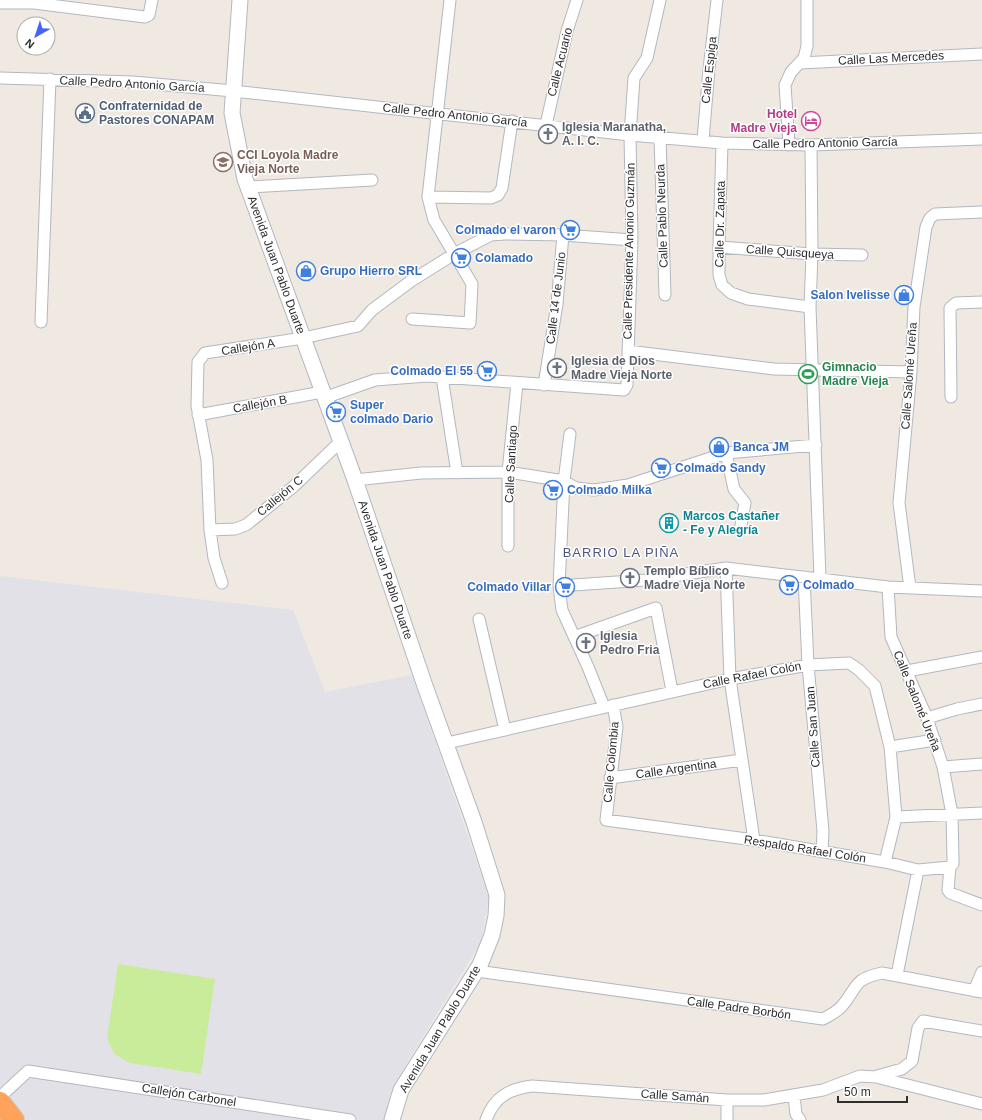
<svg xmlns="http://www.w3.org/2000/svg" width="982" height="1120" viewBox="0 0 982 1120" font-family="Arial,sans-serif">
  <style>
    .industrial { fill: #e3e1e8 }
    .pitch { fill: #c9ec9a }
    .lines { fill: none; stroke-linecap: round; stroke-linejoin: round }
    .street-casing { stroke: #b4b7c1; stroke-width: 13 }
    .secondary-casing { stroke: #b4b7c1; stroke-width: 17 }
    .highway-casing { stroke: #c9c9c9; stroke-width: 22 }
    .street { stroke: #fff; stroke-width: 11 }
    .secondary { stroke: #fff; stroke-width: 15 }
    .highway { stroke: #ffa35c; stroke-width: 20 }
    .labels { text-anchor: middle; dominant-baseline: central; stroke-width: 3; stroke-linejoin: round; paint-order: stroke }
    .street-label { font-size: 12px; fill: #2e2e2e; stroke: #fff }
    .service-label { font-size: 12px; font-weight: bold; fill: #4e5e75; stroke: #fff; text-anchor: start }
    .hotel-label { font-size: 12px; font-weight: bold; fill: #b23c85; stroke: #fff; text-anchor: end }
    .worship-label { font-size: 12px; font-weight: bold; fill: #5b616d; stroke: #fff; text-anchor: start }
    .education-label { font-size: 12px; font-weight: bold; fill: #785e54; stroke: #fff; text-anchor: start }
    .shop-label { font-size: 12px; font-weight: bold; fill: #366cbe; stroke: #fff; text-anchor: start }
    .leisure-label { font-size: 12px; font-weight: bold; fill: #27864d; stroke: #fff; text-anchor: start }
    .culture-label { font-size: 12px; font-weight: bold; fill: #0d838f; stroke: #fff; text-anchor: start }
    .neighbourhood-label { font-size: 13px; letter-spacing: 1px; fill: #4d5680; stroke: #fff }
  </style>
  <rect width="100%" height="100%" fill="#efe9e1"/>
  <path class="industrial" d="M 0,576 L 293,610 L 325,692 L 412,675 L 489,897 L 481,942 L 408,1061 L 389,1099 L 386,1120 L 26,1120 L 0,1088 Z"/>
  <path class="pitch" d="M 118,964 L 215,979 L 201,1074 L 130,1063 L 114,1054 L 107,1038 Z"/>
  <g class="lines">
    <defs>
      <path id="street" d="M 0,3 L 34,3 L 145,17 L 149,15 L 152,0
        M 800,63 L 982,54
        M 0,78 L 133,82 L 233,91 L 630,135 L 722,143 L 811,145 L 982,139
        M 546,125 L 567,31 L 577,0
        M 660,137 L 665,295
        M 703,140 L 709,69 L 717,0
        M 722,143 L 719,247 L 719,275 L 722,285 L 731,293 L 748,299 L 810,307
        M 789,145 L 785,85 L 791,72 L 804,58 L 807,46 L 807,0
        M 811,145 L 812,254 L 810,307 L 820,578
        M 248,187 L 372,180
        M 428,197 L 491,198 L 498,195 L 502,188 L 512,121
        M 719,247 L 812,254 L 862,255
        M 412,319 L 470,323 L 472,284 L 434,220 L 428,197 L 450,0
        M 41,322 L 50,79
        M 628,351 L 774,369 L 911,372
        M 442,377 L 457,473
        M 544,385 L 557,304 L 563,235
        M 951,397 L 950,308 L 956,303 L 982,302
        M 324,398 L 375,380 L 427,376 L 624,390 L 627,385 L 632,240 L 630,135 L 634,78 L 647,58 L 660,0
        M 198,415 L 322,392
        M 570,434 L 564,481 L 559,586 L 562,610 L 588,667 L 604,707
        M 726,453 L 734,489 L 745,503 L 740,531
        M 355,480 L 421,473 L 508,472 L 564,481 L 576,488 L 594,490 L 628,485 L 726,453 L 816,445
        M 210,530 L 235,529 L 246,525 L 293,487 L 341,441
        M 508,546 L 508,472 L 517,383
        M 726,568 L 730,679 L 754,840
        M 804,577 L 808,665 L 823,831 L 822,852
        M 222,583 L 214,558 L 210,530 L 207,460 L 197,406 L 198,362 L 205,353 L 303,338 L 358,326 L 372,310 L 411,281 L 454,254 L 491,235 L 505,234 L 563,235 L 632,240
        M 559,586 L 646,580 L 726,568 L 888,587 L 982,591
        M 910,588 L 899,503 L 911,372 L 914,307 L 926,227 L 930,218 L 935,214 L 982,212
        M 479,619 L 505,730
        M 574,637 L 656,608 L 672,691
        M 907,671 L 982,657
        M 613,705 L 617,727 L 606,820 L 754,840 L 885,862 L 918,870 L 950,867 L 953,864 L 953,859 L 952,814 L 943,767 L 927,718 L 891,637 L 888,587
        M 927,718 L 957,709 L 982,704
        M 447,743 L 730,679 L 808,665 L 849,663 L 859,670 L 875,686 L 890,747 L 896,817 L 885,862
        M 890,747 L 935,740
        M 943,767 L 982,764
        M 610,778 L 742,760
        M 896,817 L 982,813
        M 950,867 L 948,890 L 950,893 L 982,905
        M 477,971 L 823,1019 C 830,1015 837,1012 842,1006 C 858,987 853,979 882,973 L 982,992
        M 897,975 L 918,870
        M 974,991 L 982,972
        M 877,1076 L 902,1069 L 912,1061 L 918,1028 L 923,1021 L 982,1031
        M 794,1096 L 796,1114 L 800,1120
        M 0,1097 L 28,1071 L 350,1120
        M 727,1100 L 727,1120
        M 486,1120 C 494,1097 509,1089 532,1086 L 727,1100 L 764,1100 L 823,1090 L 860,1076 L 876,1077 L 982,1104"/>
      <g id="secondary">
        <path id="s1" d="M 240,0 L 232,113 L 245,179 L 355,480 L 425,686 L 474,822 L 497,895 L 496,916 L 492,935 L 480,965 L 401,1090 L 392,1120"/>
      </g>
      <path id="highway" d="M 0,1102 L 14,1120"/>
    </defs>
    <use href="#street" class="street-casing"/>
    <use href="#secondary" class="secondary-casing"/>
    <use href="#highway" class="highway-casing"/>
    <use href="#street" class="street"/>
    <use href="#secondary" class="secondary"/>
    <use href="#highway" class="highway"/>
  </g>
  <defs>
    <symbol id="civic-ring" viewBox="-11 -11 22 22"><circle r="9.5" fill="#fff" stroke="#5c6f8a" stroke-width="1.5"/><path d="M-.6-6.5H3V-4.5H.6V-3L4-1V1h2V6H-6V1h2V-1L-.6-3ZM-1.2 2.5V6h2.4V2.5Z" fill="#5c6f8a"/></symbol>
    <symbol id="hotel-ring" viewBox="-11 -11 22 22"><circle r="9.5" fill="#fff" stroke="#d1479c" stroke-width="1.5"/><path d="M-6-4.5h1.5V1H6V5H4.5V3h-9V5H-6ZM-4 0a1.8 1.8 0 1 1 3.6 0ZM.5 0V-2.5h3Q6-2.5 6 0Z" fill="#d1479c"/></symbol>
    <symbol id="church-ring" viewBox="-11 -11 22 22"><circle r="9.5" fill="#fff" stroke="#6b7280" stroke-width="1.5"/><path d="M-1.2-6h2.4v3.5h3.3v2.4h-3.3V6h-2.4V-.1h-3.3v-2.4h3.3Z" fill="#6b7280"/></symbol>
    <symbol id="school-ring" viewBox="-11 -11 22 22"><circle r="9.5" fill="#fff" stroke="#8d6e63" stroke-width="1.5"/><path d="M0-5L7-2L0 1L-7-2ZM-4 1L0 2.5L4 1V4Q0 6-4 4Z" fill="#8d6e63"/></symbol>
    <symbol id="supermarket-ring" viewBox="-11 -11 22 22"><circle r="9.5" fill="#fff" stroke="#3f7fe0" stroke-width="1.5"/><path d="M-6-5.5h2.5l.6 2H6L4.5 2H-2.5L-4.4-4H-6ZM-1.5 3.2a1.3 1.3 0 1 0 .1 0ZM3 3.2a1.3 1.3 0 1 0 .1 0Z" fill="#3f7fe0"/></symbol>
    <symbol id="shop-ring" viewBox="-11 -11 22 22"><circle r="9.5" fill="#fff" stroke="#3f7fe0" stroke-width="1.5"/><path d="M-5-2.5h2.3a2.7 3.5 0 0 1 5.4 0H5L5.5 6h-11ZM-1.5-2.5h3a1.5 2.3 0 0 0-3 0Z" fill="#3f7fe0"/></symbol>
    <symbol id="stadium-ring" viewBox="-11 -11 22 22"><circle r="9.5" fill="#fff" stroke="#2e9e5b" stroke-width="1.5"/><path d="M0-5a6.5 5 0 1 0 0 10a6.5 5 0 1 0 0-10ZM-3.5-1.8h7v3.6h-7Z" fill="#2e9e5b"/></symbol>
    <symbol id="building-ring" viewBox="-11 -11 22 22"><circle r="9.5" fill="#fff" stroke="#0f9aa8" stroke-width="1.5"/><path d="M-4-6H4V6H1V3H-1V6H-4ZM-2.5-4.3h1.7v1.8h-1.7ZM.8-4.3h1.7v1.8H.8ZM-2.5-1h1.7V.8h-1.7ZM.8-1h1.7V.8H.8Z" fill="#0f9aa8"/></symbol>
  </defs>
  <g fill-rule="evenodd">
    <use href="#civic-ring" x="74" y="102" width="22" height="22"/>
    <use href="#hotel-ring" x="800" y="110" width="22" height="22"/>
    <use href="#church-ring" x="537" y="123" width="22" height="22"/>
    <use href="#school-ring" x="212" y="151" width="22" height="22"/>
    <use href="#supermarket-ring" x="559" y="219" width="22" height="22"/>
    <use href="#supermarket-ring" x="450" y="247" width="22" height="22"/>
    <use href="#shop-ring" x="295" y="260" width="22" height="22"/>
    <use href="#shop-ring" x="893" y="284" width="22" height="22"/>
    <use href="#church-ring" x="546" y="357" width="22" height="22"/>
    <use href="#supermarket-ring" x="476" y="360" width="22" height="22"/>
    <use href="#stadium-ring" x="797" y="363" width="22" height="22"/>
    <use href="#supermarket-ring" x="325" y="401" width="22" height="22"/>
    <use href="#shop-ring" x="708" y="436" width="22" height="22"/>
    <use href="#supermarket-ring" x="650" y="457" width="22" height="22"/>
    <use href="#supermarket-ring" x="542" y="479" width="22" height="22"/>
    <use href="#building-ring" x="658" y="512" width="22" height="22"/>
    <use href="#church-ring" x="619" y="567" width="22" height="22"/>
    <use href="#supermarket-ring" x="778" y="574" width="22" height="22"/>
    <use href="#supermarket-ring" x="554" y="576" width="22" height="22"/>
    <use href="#church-ring" x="575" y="632" width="22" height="22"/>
  </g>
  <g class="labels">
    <g class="street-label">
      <text transform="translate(891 58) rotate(-3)">Calle Las Mercedes</text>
      <text transform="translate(560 62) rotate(-76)">Calle Acuario</text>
      <text transform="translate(709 70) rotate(-84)">Calle Espiga</text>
      <text transform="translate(132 84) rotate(3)">Calle Pedro Antonio García</text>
      <text transform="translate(455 115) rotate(6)">Calle Pedro Antonio García</text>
      <text transform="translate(825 143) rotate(-1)">Calle Pedro Antonio García</text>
      <text transform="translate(662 216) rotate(-92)">Calle Pablo Neurda</text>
      <text transform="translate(720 224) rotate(-89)">Calle Dr. Zapata</text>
      <text transform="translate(629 251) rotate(-89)">Calle Presidente Anonio Guzmán</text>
      <text transform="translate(790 252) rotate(4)">Calle Quisqueya</text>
      <text stroke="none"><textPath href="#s1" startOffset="272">Avenida Juan Pablo Duarte</textPath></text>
      <text transform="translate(556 298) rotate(-83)">Calle 14 de Junio</text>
      <text transform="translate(248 347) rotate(-9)">Callejón A</text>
      <text transform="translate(909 376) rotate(-86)">Calle Salomé Ureña</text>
      <text transform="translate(260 404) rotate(-10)">Callejón B</text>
      <text transform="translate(511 464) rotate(-87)">Calle Santiago</text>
      <text transform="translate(280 496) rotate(-40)">Callejón C</text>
      <text stroke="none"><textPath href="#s1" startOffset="596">Avenida Juan Pablo Duarte</textPath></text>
      <text transform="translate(752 675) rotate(-11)">Calle Rafael Colón</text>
      <text transform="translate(917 701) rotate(68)">Calle Salomé Ureña</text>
      <text transform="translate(813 727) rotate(-94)">Calle San Juan</text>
      <text transform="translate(611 762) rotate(-85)">Calle Colombia</text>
      <text transform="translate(676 769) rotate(-8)">Calle Argentina</text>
      <text transform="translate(805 849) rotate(9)">Respaldo Rafael Colón</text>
      <text transform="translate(739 1008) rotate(8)">Calle Padre Borbón</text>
      <text transform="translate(440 1029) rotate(-59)">Avenida Juan Pablo Duarte</text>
      <text transform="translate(189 1095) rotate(9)">Callejón Carbonel</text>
      <text transform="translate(675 1096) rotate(4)">Calle Samán</text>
    </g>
    <g class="service-label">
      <text x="99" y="106">Confraternidad de<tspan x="99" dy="14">Pastores CONAPAM</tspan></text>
    </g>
    <g class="hotel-label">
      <text x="797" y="114">Hotel<tspan x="797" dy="14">Madre Vieja</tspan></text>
    </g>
    <g class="worship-label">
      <text x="562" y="127">Iglesia Maranatha,<tspan x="562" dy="14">A. I. C.</tspan></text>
      <text x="571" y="361">Iglesia de Dios<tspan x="571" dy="14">Madre Vieja Norte</tspan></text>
      <text x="644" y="571">Templo Bíblico<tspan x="644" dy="14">Madre Vieja Norte</tspan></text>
      <text x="600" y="636">Iglesia<tspan x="600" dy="14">Pedro Fria</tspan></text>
    </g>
    <g class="education-label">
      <text x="237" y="155">CCI Loyola Madre<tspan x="237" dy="14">Vieja Norte</tspan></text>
    </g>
    <g class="shop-label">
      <text x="556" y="230" text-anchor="end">Colmado el varon</text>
      <text x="475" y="258">Colamado</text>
      <text x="320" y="271">Grupo Hierro SRL</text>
      <text x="890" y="295" text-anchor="end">Salon Ivelisse</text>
      <text x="473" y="371" text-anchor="end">Colmado El 55</text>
      <text x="350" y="405">Super<tspan x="350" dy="14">colmado Dario</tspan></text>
      <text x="733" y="447">Banca JM</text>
      <text x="675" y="468">Colmado Sandy</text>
      <text x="567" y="490">Colmado Milka</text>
      <text x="803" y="585">Colmado</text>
      <text x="551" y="587" text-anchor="end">Colmado Villar</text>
    </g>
    <g class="leisure-label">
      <text x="822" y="367">Gimnacio<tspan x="822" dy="14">Madre Vieja</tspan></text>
    </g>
    <g class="culture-label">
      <text x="683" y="516">Marcos Castañer<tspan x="683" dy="14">- Fe y Alegría</tspan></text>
    </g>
    <g class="neighbourhood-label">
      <text x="621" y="552">BARRIO LA PIÑA</text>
    </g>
  </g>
  <g transform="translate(36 36) rotate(219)"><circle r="19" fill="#ffffff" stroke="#ababab"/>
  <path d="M0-3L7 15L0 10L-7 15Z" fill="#4264fb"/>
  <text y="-6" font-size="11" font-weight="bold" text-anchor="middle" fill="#2e2e2e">N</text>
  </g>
  <path d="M838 1096v6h69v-6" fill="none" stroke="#2e2e2e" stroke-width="2"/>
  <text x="844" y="1096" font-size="12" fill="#2e2e2e" stroke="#ffffff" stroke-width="3" paint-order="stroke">50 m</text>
</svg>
